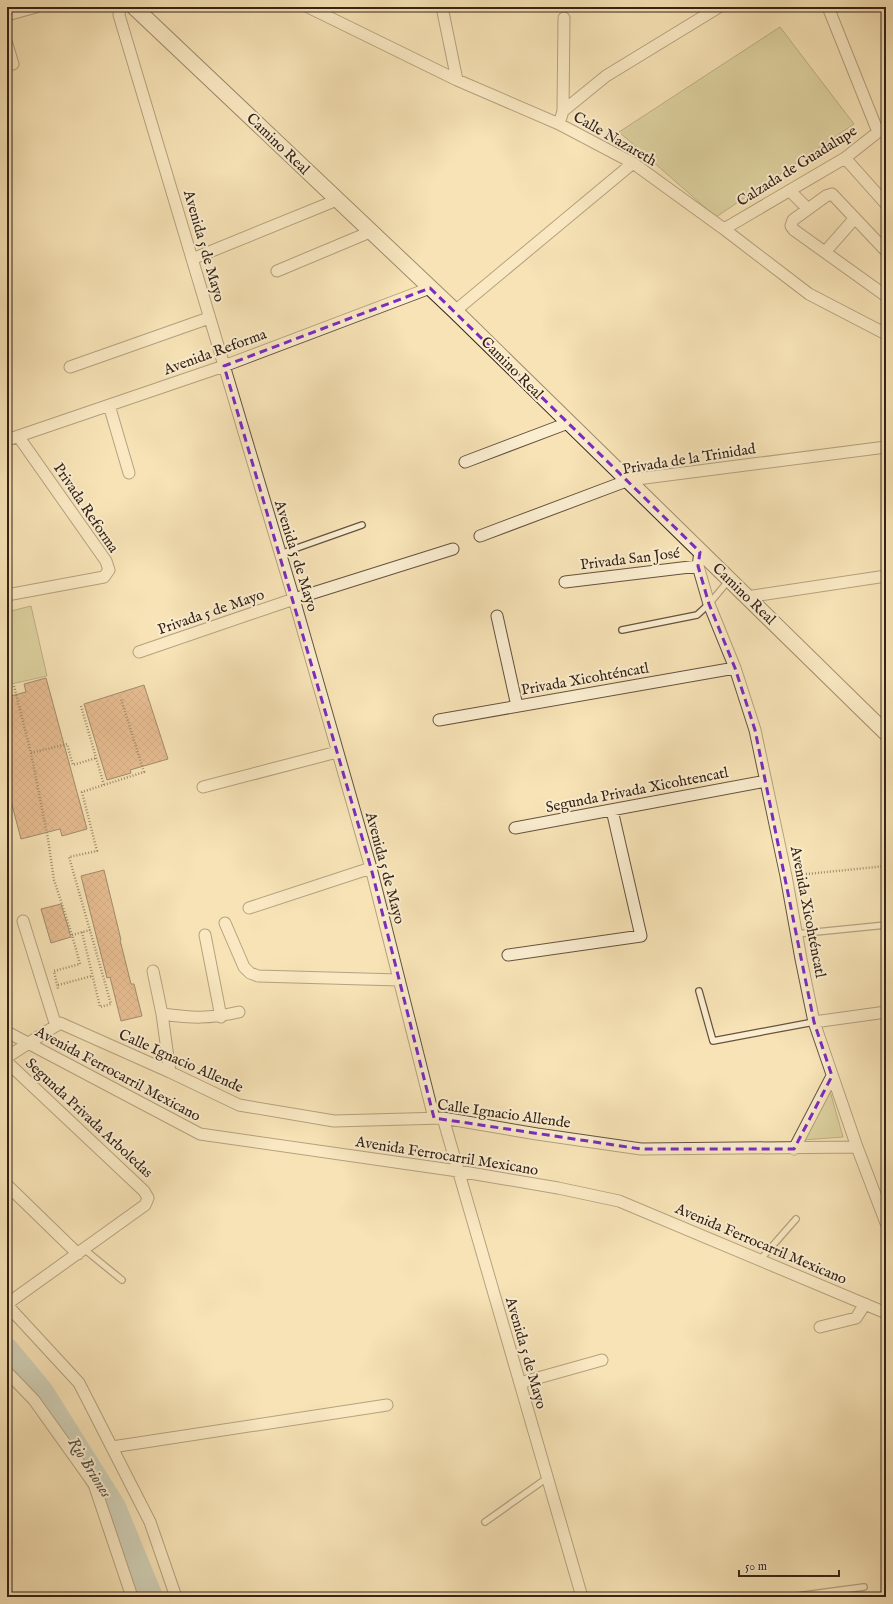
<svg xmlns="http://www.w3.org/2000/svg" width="893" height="1604" viewBox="0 0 893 1604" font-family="'IM FELL English',serif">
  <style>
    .green { fill: #c2c28a; stroke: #7c7250 }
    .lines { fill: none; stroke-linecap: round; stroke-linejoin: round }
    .river { stroke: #a2bbba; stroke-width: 24 }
    .building { fill: url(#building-cross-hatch); stroke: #352216 }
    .lane-casing { stroke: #66523e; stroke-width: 8 }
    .street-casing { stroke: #66523e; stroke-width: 13 }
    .secondary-casing { stroke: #352216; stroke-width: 17 }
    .path { stroke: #352216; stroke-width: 2.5; stroke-dasharray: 1 2; stroke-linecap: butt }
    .lane { stroke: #faedd0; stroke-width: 5.5 }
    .street { stroke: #faedd0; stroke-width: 11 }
    .secondary { stroke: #faedd0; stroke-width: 15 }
    .marked { fill: none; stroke: #7b2cbf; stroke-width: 3; stroke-dasharray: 8 5; stroke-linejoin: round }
    .labels { text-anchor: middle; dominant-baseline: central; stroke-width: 4; stroke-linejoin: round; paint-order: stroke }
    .street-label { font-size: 15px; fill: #352216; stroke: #faedd0 }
    .water-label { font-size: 16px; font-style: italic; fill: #565047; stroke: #faedd0 }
  </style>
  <defs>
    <pattern id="building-cross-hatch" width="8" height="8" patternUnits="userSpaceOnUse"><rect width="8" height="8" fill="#d28c63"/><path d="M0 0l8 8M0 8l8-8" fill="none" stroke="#ab7251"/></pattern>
  </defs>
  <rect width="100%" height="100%" fill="#f7e3b6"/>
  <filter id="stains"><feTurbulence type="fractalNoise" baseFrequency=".005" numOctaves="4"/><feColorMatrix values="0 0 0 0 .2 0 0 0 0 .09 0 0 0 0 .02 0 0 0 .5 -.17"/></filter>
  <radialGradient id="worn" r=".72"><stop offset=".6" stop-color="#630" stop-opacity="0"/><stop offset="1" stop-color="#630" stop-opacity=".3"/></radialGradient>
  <path class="green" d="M 780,27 L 854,124 L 716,217 L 619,132 Z
    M 31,606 L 47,676 L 7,685 L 7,612 Z
    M 830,1091 L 843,1137 L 803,1140 Z"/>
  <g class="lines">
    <path class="river" d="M 7,1350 L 42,1392 L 114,1507 L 151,1597"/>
  </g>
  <path class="building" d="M 46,678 L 87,829 L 62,836 L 60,829 L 21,839 L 7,786 L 7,697 L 26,692 L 24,684 Z
    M 144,685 L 168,759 L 130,770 L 131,773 L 107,780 L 84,704 Z
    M 104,870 L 121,940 L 120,940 L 131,984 L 134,984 L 142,1016 L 121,1021 L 110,977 L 107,978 L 81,876 Z
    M 61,904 L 71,937 L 51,943 L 41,909 Z"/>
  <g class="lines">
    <defs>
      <path id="lane" d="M 280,554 L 362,525
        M 622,630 L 697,615 L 709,604 L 729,580
        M 796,934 L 886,925
        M 699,991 L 713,1041 L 814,1022
        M 84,1249 L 122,1280
        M 760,1260 L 796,1219
        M 485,1522 L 547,1478
        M 789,1597 L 864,1587"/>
      <path id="street" d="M 120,7 L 119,15 L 294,599 L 371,868 L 434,1118
        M 308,7 L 457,80 L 559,124 L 633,163 L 724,229 L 809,294 L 886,334
        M 442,7 L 457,80
        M 828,7 L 878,132
        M 7,15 L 36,7
        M 7,44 L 13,64
        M 563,111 L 564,18
        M 559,124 L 563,111 L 606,76 L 719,7
        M 845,158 L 886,204
        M 790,191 L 808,209
        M 724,229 L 845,158 L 878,132 L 886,128
        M 886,251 L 832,194 L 826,196 L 793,220 L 791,226 L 794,230 L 886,296
        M 825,252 L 855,218
        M 192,259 L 337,200
        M 277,271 L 370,232
        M 455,311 L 633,163
        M 70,367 L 209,318
        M 109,405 L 129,473
        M 7,440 L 224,366 L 430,288
        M 465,462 L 568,423
        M 480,536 L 629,480 L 886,447
        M 700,552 L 698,566 L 709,604 L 735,668 L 755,730 L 786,876 L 801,959 L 814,1022 L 857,1147 L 886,1223
        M 565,582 L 698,566
        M 7,595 L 104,577 L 109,570 L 106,561 L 18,436
        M 746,597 L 886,576
        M 497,616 L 517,706
        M 139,652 L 294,599 L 453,549
        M 439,720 L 735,668
        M 203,787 L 337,752
        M 515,828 L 766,781
        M 249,908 L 371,868
        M 23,921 L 56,1026
        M 225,923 L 244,967 L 250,973 L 258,976 L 399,980
        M 205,935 L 221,1017
        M 508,955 L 641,936 L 612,810
        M 153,971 L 162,1014 L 170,1072
        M 162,1014 C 192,1018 209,1019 239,1012
        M 814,1022 L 886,1012
        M 7,1032 L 200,1134 L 458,1171 L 558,1188 L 619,1201 L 886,1313
        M 7,1057 L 60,1023 L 170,1072 L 239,1105 L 334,1121 L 443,1118 L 537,1134 L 641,1149 L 857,1147
        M 7,1062 L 144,1191 L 148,1198 L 145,1205 L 7,1304
        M 443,1118 L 582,1597
        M 794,1149 L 832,1076
        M 7,1185 L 78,1254
        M 7,1305 L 79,1383 L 150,1522 L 176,1597
        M 820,1327 L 856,1318 L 865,1304
        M 7,1372 L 34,1400 L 94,1484 L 132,1597
        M 520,1383 L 602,1360
        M 112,1447 L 387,1405"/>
      <path id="secondary" d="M 134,7 L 455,311 L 886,733"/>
    </defs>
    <use href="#lane" class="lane-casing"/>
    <use href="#street" class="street-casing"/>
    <use href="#secondary" class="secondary-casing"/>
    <path class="path" d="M 14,686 L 31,753 L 48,839 L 54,880 L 72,935 L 80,964 L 54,971 L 58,989
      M 81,706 L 104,785
      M 31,753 L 67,744 L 73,765 L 96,758
      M 797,875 L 886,866
      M 82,932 L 100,1007 L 111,1004 L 69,857 L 97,851 L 82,792 L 144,772 L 121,699
      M 72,935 L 90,930
      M 58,985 L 92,976"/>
    <use href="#lane" class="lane"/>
    <use href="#street" class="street"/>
    <use href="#secondary" class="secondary"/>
  </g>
  <path d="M0 0H893V1604H0ZM 430,288 L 700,552 L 698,566 L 709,604 L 735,668 L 755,730 L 814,1022 L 832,1076 L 794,1149 L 641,1149 L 434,1118 L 371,868 L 224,366 Z" fill="#f7e3b6" fill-opacity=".55" fill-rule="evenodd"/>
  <path class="marked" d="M 430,288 L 700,552 L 698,566 L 709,604 L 735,668 L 755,730 L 814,1022 L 832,1076 L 794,1149 L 641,1149 L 434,1118 L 371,868 L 224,366 Z"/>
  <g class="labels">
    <g class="street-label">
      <text transform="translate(615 139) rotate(30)">Calle Nazareth</text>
      <text transform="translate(278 144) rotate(44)">Camino Real</text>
      <text transform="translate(797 166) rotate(-32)">Calzada de Guadalupe</text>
      <text transform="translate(204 246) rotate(74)">Avenida 5 de Mayo</text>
      <text transform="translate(215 352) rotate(-20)">Avenida Reforma</text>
      <text transform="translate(512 368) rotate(45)">Camino Real</text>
      <text transform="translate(689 459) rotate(-9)">Privada de la Trinidad</text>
      <text transform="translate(86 508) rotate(56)">Privada Reforma</text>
      <text transform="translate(296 556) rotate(73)">Avenida 5 de Mayo</text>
      <text transform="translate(630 559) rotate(-7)">Privada San José</text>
      <text transform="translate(744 594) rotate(44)">Camino Real</text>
      <text transform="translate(211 612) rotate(-19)">Privada 5 de Mayo</text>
      <text transform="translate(585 679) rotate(-10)">Privada Xicohténcatl</text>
      <text transform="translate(637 790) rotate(-11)">Segunda Privada Xicohtencatl</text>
      <text transform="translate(385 868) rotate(75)">Avenida 5 de Mayo</text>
      <text transform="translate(808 912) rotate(79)">Avenida Xicohténcatl</text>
      <text transform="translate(181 1061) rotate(24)">Calle Ignacio Allende</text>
      <text transform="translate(118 1074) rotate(28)">Avenida Ferrocarril Mexicano</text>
      <text transform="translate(504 1114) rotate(8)">Calle Ignacio Allende</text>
      <text transform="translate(89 1118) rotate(43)">Segunda Privada Arboledas</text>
      <text transform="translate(447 1156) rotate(9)">Avenida Ferrocarril Mexicano</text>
      <text transform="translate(761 1244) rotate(23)">Avenida Ferrocarril Mexicano</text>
      <text transform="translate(526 1353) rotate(74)">Avenida 5 de Mayo</text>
    </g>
    <g class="water-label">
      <text transform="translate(89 1468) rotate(58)">Rio Briones</text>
    </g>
  </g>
  <rect width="893" height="1604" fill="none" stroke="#f7e3b6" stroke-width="24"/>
  <rect x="8" y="8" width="877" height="1588" fill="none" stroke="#352216" stroke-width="2"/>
  <rect x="12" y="12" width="869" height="1580" fill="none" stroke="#352216"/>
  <path d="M739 1570v6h100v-6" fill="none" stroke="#352216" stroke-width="2"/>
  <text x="745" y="1570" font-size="12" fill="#352216" stroke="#faedd0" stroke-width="3" paint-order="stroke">50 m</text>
  <rect width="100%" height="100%" filter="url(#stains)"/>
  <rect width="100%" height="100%" fill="url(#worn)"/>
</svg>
